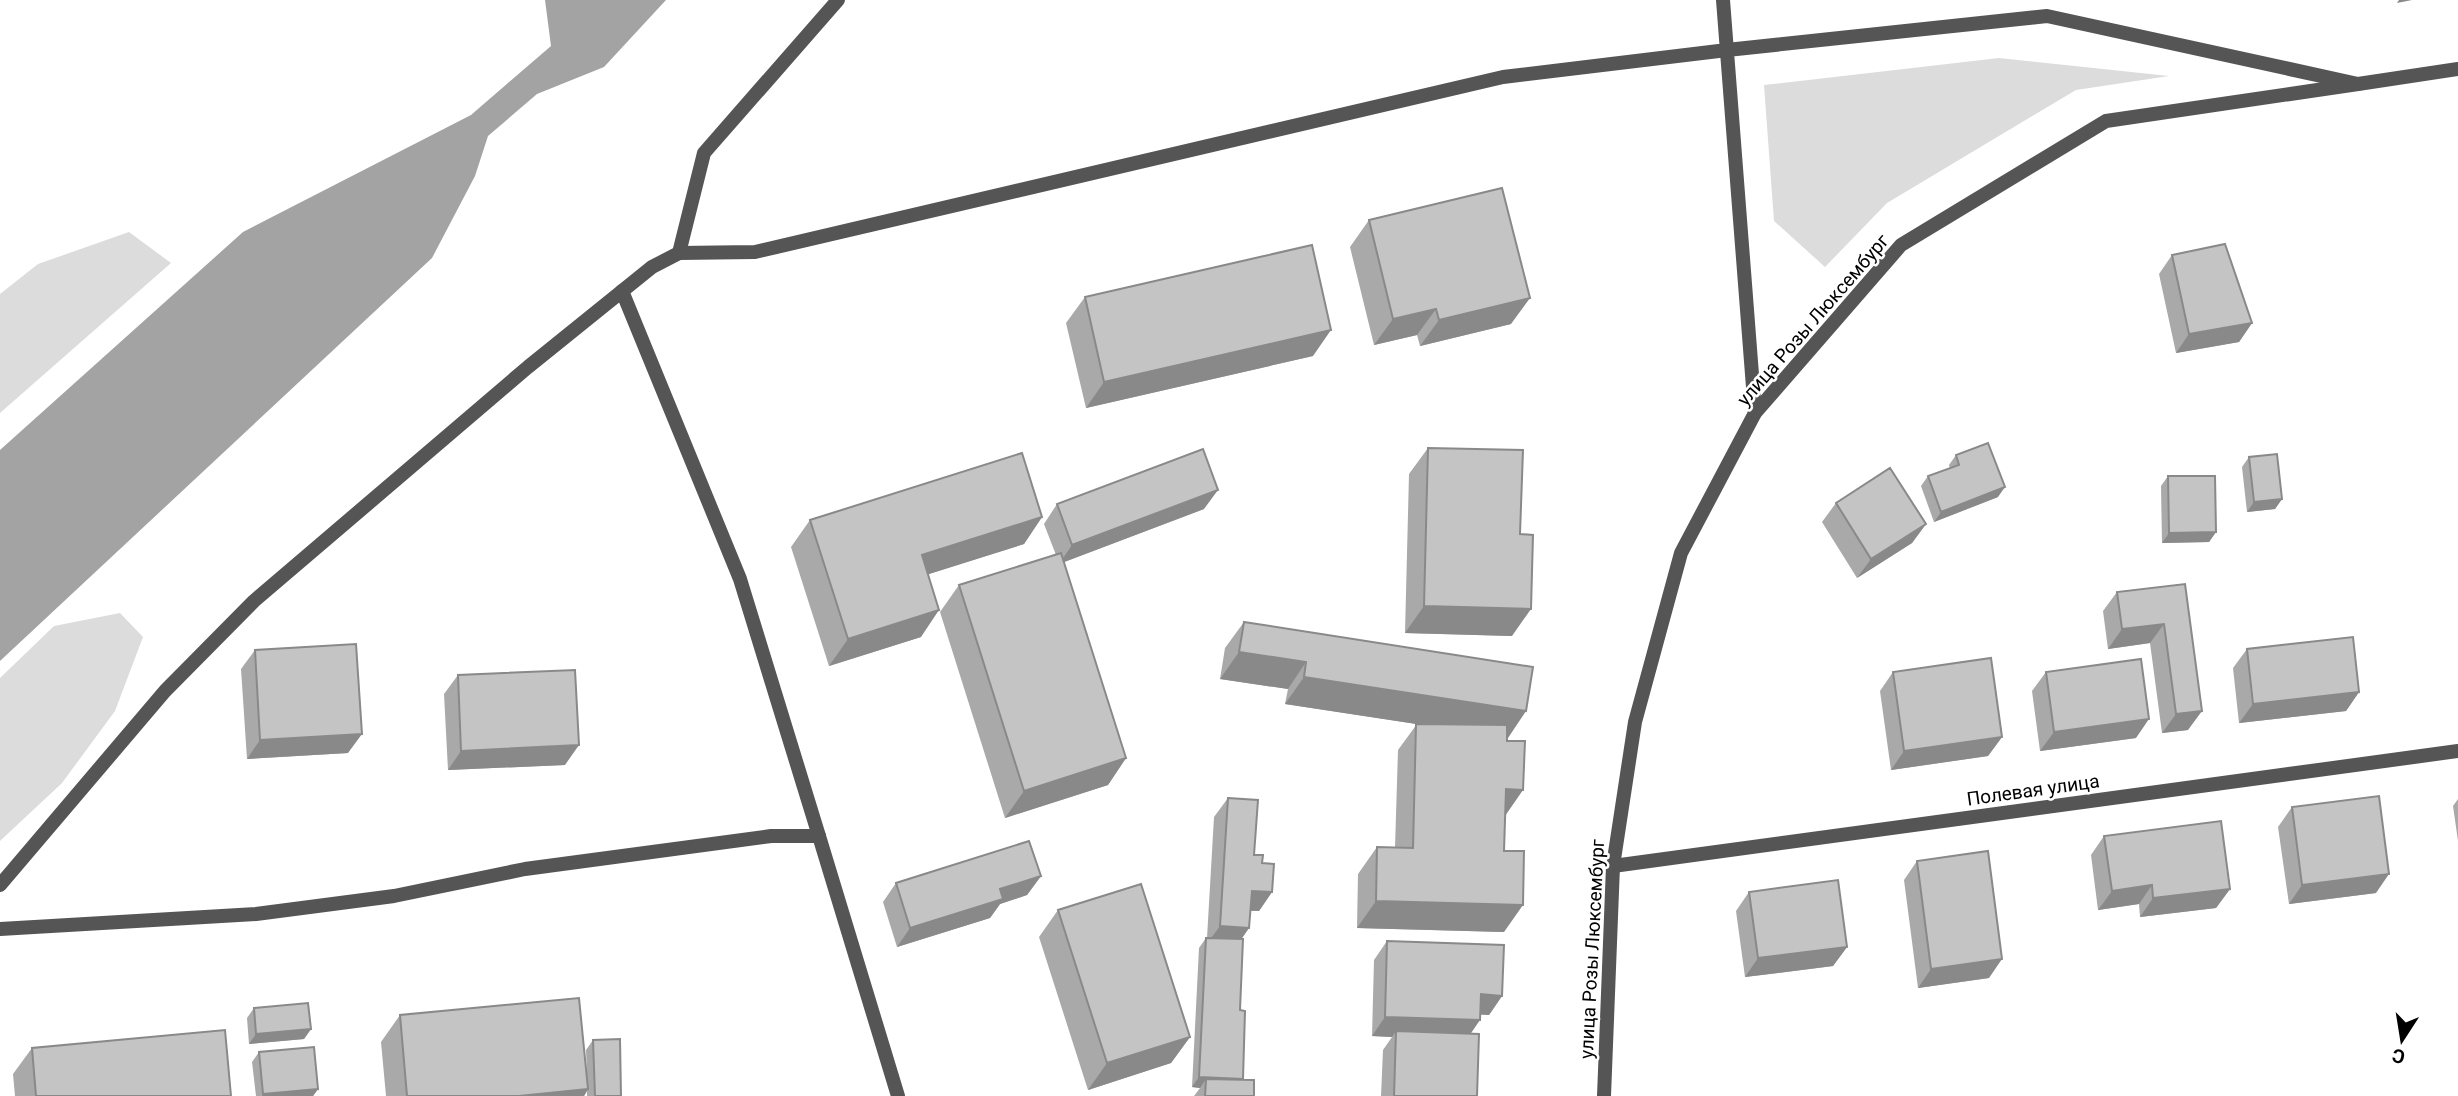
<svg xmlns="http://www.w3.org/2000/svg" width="2458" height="1096" viewBox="0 0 2458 1096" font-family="Roboto,sans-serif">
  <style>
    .green { fill: #dcdcdc }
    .water { fill: #a3a3a3 }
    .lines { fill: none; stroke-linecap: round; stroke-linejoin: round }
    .service { stroke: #555; stroke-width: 14 }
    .minor { stroke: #555; stroke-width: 14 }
    .tertiary { stroke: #555; stroke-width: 14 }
    .wall { fill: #a9a9a9 }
    .shaded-wall { fill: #898989 }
    .building { fill: #c4c4c4; stroke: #898989; stroke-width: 2 }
    .labels { text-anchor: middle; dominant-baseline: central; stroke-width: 5; stroke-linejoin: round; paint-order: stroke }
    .street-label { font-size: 19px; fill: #000; stroke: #fff }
  </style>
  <rect width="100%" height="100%" fill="#fff"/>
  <path class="green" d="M 1999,58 L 2169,76 L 2076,90 L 1887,203 L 1825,267 L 1774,221 L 1764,85 Z
    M 129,232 L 171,263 L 0,413 L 0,294 L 38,264 Z
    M 120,613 L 143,637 L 115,711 L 62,783 L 0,841 L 0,678 L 54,626 Z"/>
  <path class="water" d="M 545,0 L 666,0 L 604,67 L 537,94 L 488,136 L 475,176 L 432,258 L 0,661 L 0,450 L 243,232 L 471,115 L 551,46 Z"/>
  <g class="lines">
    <path class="service" d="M 622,291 L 740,579 L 819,836"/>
    <path class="minor" d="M 1723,0 L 1755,413
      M 679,253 L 704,153 L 838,0
      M 1613,866 L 2458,751
      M 0,885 L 165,691 L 254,601 L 528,367 L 652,267 L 679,253 L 755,252 L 1503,77 L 1727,50 L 2047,16 L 2358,84 L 2458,69
      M 0,929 L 256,914 L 394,896 L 525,869 L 771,836 L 819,836 L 898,1096"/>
    <path class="tertiary" d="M 1604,1096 L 1613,866 L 1635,722 L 1681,553 L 1755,413 L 1901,245 L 2106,121 L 2358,84"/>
  </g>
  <path class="wall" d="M 1369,220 L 1511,324 L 1420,346 L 1417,335 L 1374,345 L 1350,247 Z
    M 2172,255 L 2252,323 L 2239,342 L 2176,353 L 2159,274 Z
    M 1085,297 L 1313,356 L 1086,408 L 1066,323 Z
    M 1428,448 L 1512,636 L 1405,633 L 1409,474 Z
    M 1956,455 L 1998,497 L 1934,522 L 1921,486 L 1928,476 L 1950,469 L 1949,465 Z
    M 2249,457 L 2282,499 L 2275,509 L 2247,512 L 2242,467 Z
    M 2168,476 L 2216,532 L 2209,542 L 2162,543 L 2161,486 Z
    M 1836,503 L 1926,524 L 1912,543 L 1857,578 L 1822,522 Z
    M 1057,504 L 1204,509 L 1064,562 L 1126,758 L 1108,785 L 1005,818 L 940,612 L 959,585 L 1056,555 L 1044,524 Z
    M 1042,517 L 1024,544 L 928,574 L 921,637 L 829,666 L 791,547 L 810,520 Z
    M 2185,584 L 2188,730 L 2162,733 L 2150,643 L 2108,649 L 2103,611 L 2117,592 Z
    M 1244,622 L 1526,711 L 1507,737 L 1504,851 L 1504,932 L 1357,928 L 1358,874 L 1377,847 L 1395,848 L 1398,750 L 1417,724 L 1285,704 L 1288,689 L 1220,679 L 1225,648 Z
    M 2247,649 L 2359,692 L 2346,711 L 2239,723 L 2233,668 Z
    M 255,650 L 348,753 L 247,759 L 241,669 Z
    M 1893,672 L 2002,737 L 1988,756 L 1891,770 L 1880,691 Z
    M 2046,672 L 2136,738 L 2040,751 L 2032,691 Z
    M 458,675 L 565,765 L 448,770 L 444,694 Z
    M 1228,798 L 1254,855 L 1262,863 L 1272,892 L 1259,911 L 1250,911 L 1249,928 L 1241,939 L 1240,1010 L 1243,1080 L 1254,1096 L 1194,1096 L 1200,1088 L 1192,1087 L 1199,948 L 1206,938 L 1207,938 L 1214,817 Z
    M 2458,799 L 2458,841 L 2453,806 Z
    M 2292,807 L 2376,893 L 2289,904 L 2278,827 Z
    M 2104,836 L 2230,889 L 2216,908 L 2140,917 L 2139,904 L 2098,910 L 2091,855 Z
    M 1917,861 L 1989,978 L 1918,988 L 1904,880 Z
    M 1041,876 L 1027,895 L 1000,904 L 990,918 L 897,947 L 883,902 L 896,883 Z
    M 1749,892 L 1847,947 L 1833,966 L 1745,977 L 1736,911 Z
    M 1058,910 L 1190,1037 L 1171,1063 L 1088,1090 L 1039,937 Z
    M 1387,941 L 1502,996 L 1489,1015 L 1480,1014 L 1470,1033 L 1477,1096 L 1381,1096 L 1383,1050 L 1392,1037 L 1372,1036 L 1374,960 Z
    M 254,1008 L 311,1029 L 304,1039 L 249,1044 L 247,1018 Z
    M 400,1015 L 587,1075 L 586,1050 L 593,1040 L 621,1096 L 587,1096 L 587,1091 L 584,1096 L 386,1096 L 381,1042 Z
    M 32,1048 L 231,1096 L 15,1096 L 13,1074 Z
    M 259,1052 L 318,1089 L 313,1096 L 256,1096 L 252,1062 Z"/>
  <path class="shaded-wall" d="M 2399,0 L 2412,0 L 2397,3 Z
    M 1530,298 L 1511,324 L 1420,346 L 1439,320 Z
    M 1436,309 L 1417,335 L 1374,345 L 1393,319 Z
    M 2252,323 L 2239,342 L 2176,353 L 2189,334 Z
    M 1331,330 L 1313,356 L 1086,408 L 1104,382 Z
    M 2005,487 L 1998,497 L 1934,522 L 1941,512 Z
    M 1218,490 L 1204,509 L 1059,564 L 1072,545 Z
    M 2282,499 L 2275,509 L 2247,512 L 2254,502 Z
    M 1042,517 L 1024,544 L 904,582 L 922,555 Z
    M 1926,524 L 1912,543 L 1857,578 L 1871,559 Z
    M 2216,532 L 2209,542 L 2162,543 L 2169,533 Z
    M 1424,606 L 1531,609 L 1512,636 L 1405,633 Z
    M 939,610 L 921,637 L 829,666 L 848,639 Z
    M 2164,624 L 2150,643 L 2108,649 L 2122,629 Z
    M 1239,652 L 1306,662 L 1288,689 L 1220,679 Z
    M 1304,677 L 1526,711 L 1508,738 L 1285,704 Z
    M 2359,692 L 2346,711 L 2239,723 L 2253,704 Z
    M 2202,711 L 2188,730 L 2162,733 L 2176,714 Z
    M 2149,719 L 2136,738 L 2040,751 L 2054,732 Z
    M 362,734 L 348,753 L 247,759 L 260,740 Z
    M 2002,737 L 1988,756 L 1891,770 L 1904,751 Z
    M 579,745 L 565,765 L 448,770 L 461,751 Z
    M 1126,758 L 1108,785 L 1005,818 L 1024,791 Z
    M 1506,789 L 1523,790 L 1505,816 Z
    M 2389,874 L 2376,893 L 2289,904 L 2302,885 Z
    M 1041,876 L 1027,895 L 1000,904 L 990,918 L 897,947 L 910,928 L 1000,889 Z
    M 2152,885 L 2139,904 L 2098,910 L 2112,891 Z
    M 2230,889 L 2216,908 L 2140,917 L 2153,898 Z
    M 1252,891 L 1272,892 L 1259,911 L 1238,910 Z
    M 1376,901 L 1523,905 L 1504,932 L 1357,928 Z
    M 1220,926 L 1249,928 L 1236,947 L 1206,945 Z
    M 1847,947 L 1833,966 L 1745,977 L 1758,958 Z
    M 2002,959 L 1989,978 L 1918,988 L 1931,969 Z
    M 1481,994 L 1502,996 L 1489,1015 L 1467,1014 Z
    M 1385,1017 L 1480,1020 L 1467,1039 L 1396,1031 L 1392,1037 L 1372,1036 Z
    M 311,1029 L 304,1039 L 249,1044 L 256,1034 Z
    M 1190,1037 L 1171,1063 L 1088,1090 L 1107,1063 Z
    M 1199,1077 L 1243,1079 L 1206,1079 L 1200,1088 L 1192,1087 Z
    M 318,1089 L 313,1096 L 262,1096 L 263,1094 Z
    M 588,1089 L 584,1096 L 519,1096 Z"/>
  <path class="building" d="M 1502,188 L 1530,298 L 1439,320 L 1436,309 L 1393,319 L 1369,220 Z
    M 2225,244 L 2252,323 L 2189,334 L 2172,255 Z
    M 1312,245 L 1331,330 L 1104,382 L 1085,297 Z
    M 1988,443 L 2005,487 L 1941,512 L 1928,476 L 1959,465 L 1956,455 Z
    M 1428,448 L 1523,450 L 1520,534 L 1533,535 L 1531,609 L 1424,606 Z
    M 1203,449 L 1218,490 L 1072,545 L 1057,504 Z
    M 1022,453 L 1042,517 L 922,555 L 939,610 L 848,639 L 810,520 Z
    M 2277,454 L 2282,499 L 2254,502 L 2249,457 Z
    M 1890,468 L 1926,524 L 1871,559 L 1836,503 Z
    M 2168,476 L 2215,476 L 2216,532 L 2169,533 Z
    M 1061,553 L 1126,758 L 1024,791 L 959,585 Z
    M 2185,584 L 2202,711 L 2176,714 L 2164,624 L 2122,629 L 2117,592 Z
    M 1244,622 L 1533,667 L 1526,711 L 1304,677 L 1306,662 L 1239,652 Z
    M 2353,637 L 2359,692 L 2253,704 L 2247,649 Z
    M 356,644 L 362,734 L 260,740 L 255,650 Z
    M 1991,658 L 2002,737 L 1904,751 L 1893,672 Z
    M 2141,659 L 2149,719 L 2054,732 L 2046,672 Z
    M 575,670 L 579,745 L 461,751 L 458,675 Z
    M 1416,724 L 1507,725 L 1507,741 L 1525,741 L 1523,790 L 1506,789 L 1504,851 L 1524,851 L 1523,905 L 1376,901 L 1377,847 L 1413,848 Z
    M 2379,796 L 2389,874 L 2302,885 L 2292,807 Z
    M 1228,798 L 1258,800 L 1254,855 L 1263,855 L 1262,863 L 1274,864 L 1272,892 L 1252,891 L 1249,928 L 1220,926 Z
    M 2221,821 L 2230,889 L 2153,898 L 2152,885 L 2112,891 L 2104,836 Z
    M 1029,841 L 1041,876 L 1000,889 L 1003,899 L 910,928 L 896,883 Z
    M 1988,851 L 2002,959 L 1931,969 L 1917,861 Z
    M 1838,880 L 1847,947 L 1758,958 L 1749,892 Z
    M 1141,884 L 1190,1037 L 1107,1063 L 1058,910 Z
    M 1206,938 L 1243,939 L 1240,1010 L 1245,1011 L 1243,1079 L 1199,1077 Z
    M 1387,941 L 1504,945 L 1502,996 L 1481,994 L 1480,1020 L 1385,1017 Z
    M 579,998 L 588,1089 L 519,1096 L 407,1096 L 400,1015 Z
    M 308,1003 L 311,1029 L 256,1034 L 254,1008 Z
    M 225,1030 L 231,1096 L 36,1096 L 32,1048 Z
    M 1396,1031 L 1479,1034 L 1477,1096 L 1394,1096 Z
    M 620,1039 L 621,1096 L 595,1096 L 593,1040 Z
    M 314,1047 L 318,1089 L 263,1094 L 259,1052 Z
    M 1206,1079 L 1254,1080 L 1254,1096 L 1205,1096 Z"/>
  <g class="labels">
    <g class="street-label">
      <text transform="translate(1813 320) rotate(-49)">улица Розы Люксембург</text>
      <text transform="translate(2033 790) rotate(-8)">Полевая улица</text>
      <text transform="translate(1592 949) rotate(-87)">улица Розы Люксембург</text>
    </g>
  </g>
  <g transform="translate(2402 1040) rotate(192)" stroke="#ffffff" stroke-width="5" paint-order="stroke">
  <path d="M0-5L12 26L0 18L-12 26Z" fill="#000000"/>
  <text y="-10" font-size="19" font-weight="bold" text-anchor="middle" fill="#000000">С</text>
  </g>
</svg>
